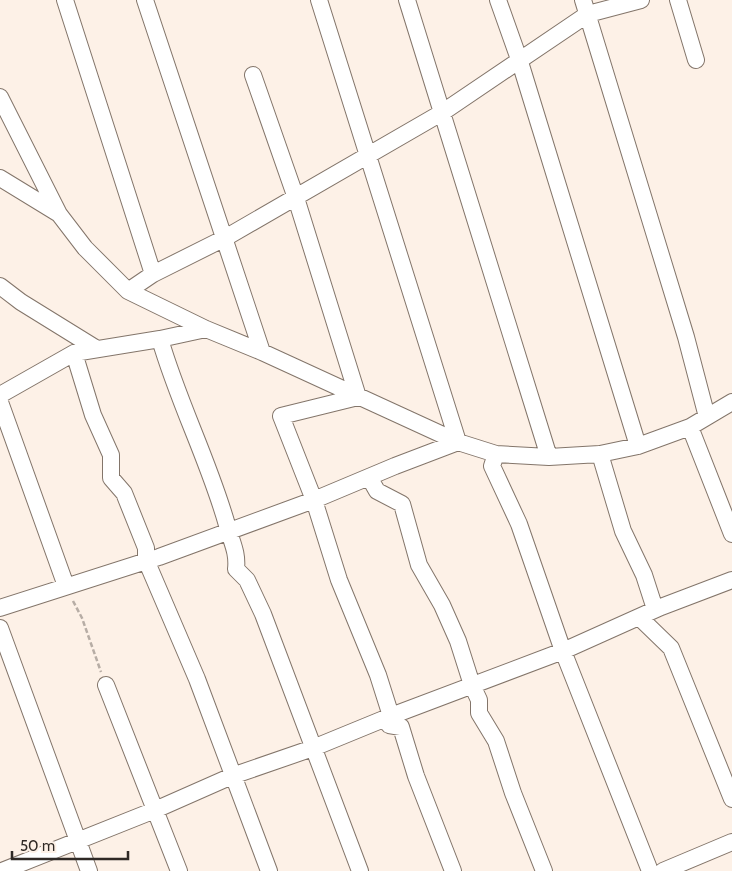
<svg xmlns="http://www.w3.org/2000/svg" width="732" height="871" viewBox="0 0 732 871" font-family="Cabin,sans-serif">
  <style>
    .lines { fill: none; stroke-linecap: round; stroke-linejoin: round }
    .minor-casing { stroke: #83756a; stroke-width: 18 }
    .path { stroke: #b7ada5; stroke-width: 2.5; stroke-dasharray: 5 2.5; stroke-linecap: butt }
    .minor { stroke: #fff; stroke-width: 16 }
  </style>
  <rect width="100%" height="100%" fill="#fdf1e7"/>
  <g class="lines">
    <defs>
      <path id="minor" d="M 65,0 L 153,274
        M 145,0 L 262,352
        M 407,0 L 549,457
        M 498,0 L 520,62 L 638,446
        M 583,0 L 686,337 L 707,417
        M 678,0 L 696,60
        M 253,75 L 296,198 L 358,397 L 281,416 L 314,500 L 339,580 L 378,675 L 391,716 L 389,725 L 401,727 L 416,776 L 453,871
        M 0,97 L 59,214 L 85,248 L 128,291 L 206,329 L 262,352 L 458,442 L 496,454 L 549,457 L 600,454 L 638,446 L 690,427 L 732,402
        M 0,178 L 59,214
        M 0,286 L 21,302 L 97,349
        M 128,291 L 153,274 L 225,238 L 443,112 L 588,14 L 641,0
        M 160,339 C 178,402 209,461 227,525 C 231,541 238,552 236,569 L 247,580 L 263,614 L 360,871
        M 74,353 L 93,415 L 111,455 L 111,478 L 124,493 L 146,548 L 146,560 L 197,679 L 269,871
        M 0,395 L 74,353 L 160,339 L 206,329
        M 0,402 L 66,586
        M 690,427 L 732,534
        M 496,454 L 492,466 L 519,524 L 563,651 L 650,871
        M 600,454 L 623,531 L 644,575 L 655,609
        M 369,477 L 377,491 L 402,504 L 419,565 L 442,605 L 458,641 L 472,685 L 479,700 L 479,713 L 496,741 L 513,793 L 544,871
        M 0,608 L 159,557 L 314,500 L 395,466 L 458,442 L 319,0
        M 639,617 L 671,648 L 732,799
        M 0,628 L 89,871
        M 106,685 L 179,871
        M 2,871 L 155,810 L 232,776 L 313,748 L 391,716 L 563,651 L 661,607 L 732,580
        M 663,871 L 732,842"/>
    </defs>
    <use href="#minor" class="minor-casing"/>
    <path class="path" d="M 73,601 L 82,618 L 101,672"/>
    <use href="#minor" class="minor"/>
  </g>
  <path d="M12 851v8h116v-8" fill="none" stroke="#2f2925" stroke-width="2.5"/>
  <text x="20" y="851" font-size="15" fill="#2f2925" stroke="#fdf1e7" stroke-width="4" paint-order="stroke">50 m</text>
</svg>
